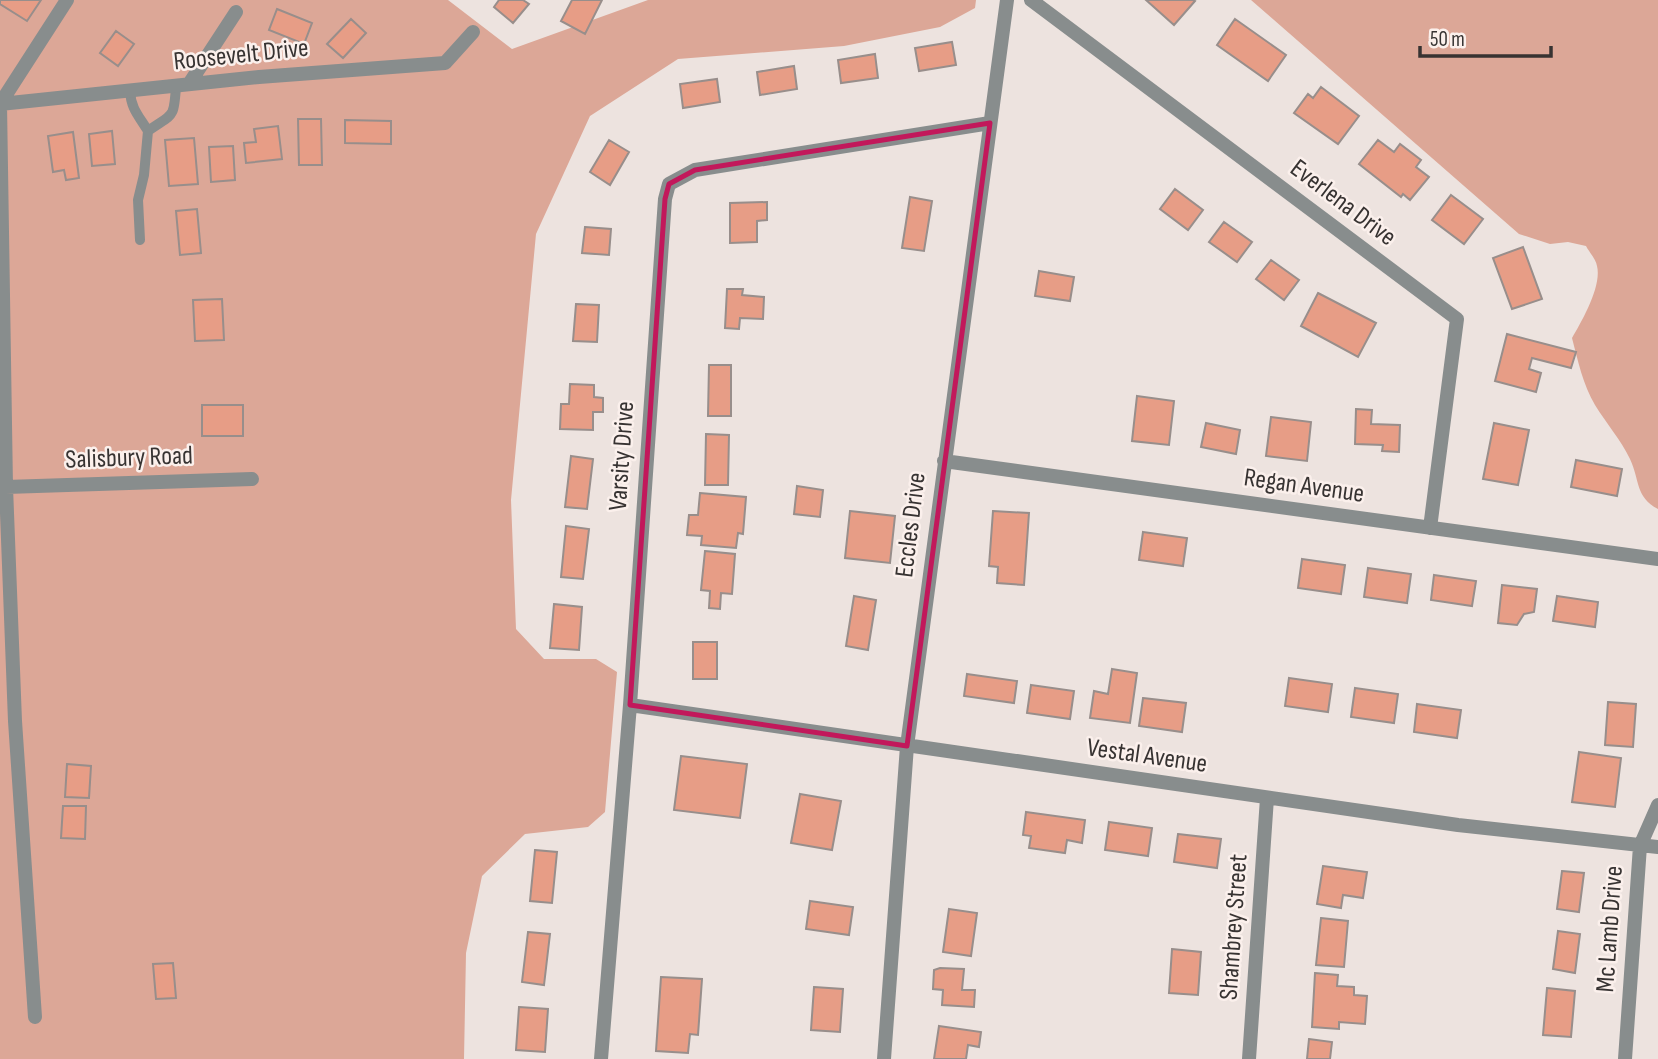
<svg xmlns="http://www.w3.org/2000/svg" width="1658" height="1059" viewBox="0 0 1658 1059" font-family="'Sofia Sans Condensed',sans-serif">
  <style>
    .green { fill: #dca797 }
    .building { fill: #e79d86; stroke: #988e8b; stroke-width: 2 }
    .lines { fill: none; stroke-linecap: round; stroke-linejoin: round }
    .lane { stroke: #888d8d; stroke-width: 10 }
    .street { stroke: #888d8d; stroke-width: 14 }
    .marked { fill: none; stroke: #c2185b; stroke-width: 5; stroke-linejoin: round }
    .labels { text-anchor: middle; dominant-baseline: central; stroke-width: 5; stroke-linejoin: round; paint-order: stroke }
    .street-label { font-size: 26px; fill: #373332; stroke: #fbf0ec }
  </style>
  <rect width="100%" height="100%" fill="#ede3df"/>
  <path class="green" d="M 0,0 L 448,0 L 512,49 L 648,0 L 976,0 L 975,8 L 940,27 L 844,46 L 678,59 L 590,116 L 536,234 L 511,500 L 516,629 L 544,659 L 596,659 L 617,672 L 605,812 L 588,827 L 525,834 L 482,876 L 466,953 L 464,1059 L 0,1059 Z
    M 1251,0 L 1658,0 L 1658,509 C 1635,497 1640,480 1630,459 C 1621,440 1606,423 1595,405 C 1583,385 1578,361 1572,338 C 1582,321 1602,286 1597,266 C 1596,259 1589,252 1586,246 L 1568,242 L 1550,244 L 1519,234 Z"/>
  <path class="building" d="M 0,0 L 41,0 L 27,21 L 0,4 Z
    M 499,0 L 523,0 L 529,4 L 513,23 L 494,7 Z
    M 572,0 L 602,0 L 585,34 L 561,21 Z
    M 1146,0 L 1193,0 L 1195,1 L 1174,25 Z
    M 277,9 L 312,23 L 304,44 L 269,30 Z
    M 351,19 L 366,33 L 343,58 L 327,44 Z
    M 1235,19 L 1286,55 L 1268,81 L 1217,45 Z
    M 116,31 L 134,44 L 118,66 L 100,53 Z
    M 952,42 L 956,65 L 919,71 L 915,48 Z
    M 875,54 L 878,78 L 841,83 L 838,60 Z
    M 794,66 L 797,89 L 760,95 L 757,72 Z
    M 717,79 L 720,102 L 683,108 L 680,84 Z
    M 1321,87 L 1359,116 L 1338,144 L 1294,113 L 1308,94 L 1313,98 Z
    M 298,119 L 321,119 L 322,165 L 299,165 Z
    M 345,120 L 391,121 L 391,144 L 345,143 Z
    M 278,126 L 282,159 L 246,163 L 244,143 L 256,142 L 254,129 Z
    M 112,131 L 115,164 L 92,166 L 89,134 Z
    M 73,132 L 79,178 L 66,180 L 64,170 L 53,172 L 48,136 Z
    M 194,138 L 198,184 L 169,186 L 165,140 Z
    M 609,140 L 629,152 L 610,185 L 590,172 Z
    M 1378,140 L 1394,152 L 1400,144 L 1421,160 L 1416,167 L 1429,177 L 1410,200 L 1403,194 L 1401,197 L 1359,164 Z
    M 233,146 L 235,180 L 211,182 L 209,147 Z
    M 1175,189 L 1203,210 L 1188,230 L 1160,209 Z
    M 1451,195 L 1483,219 L 1464,244 L 1432,220 Z
    M 910,197 L 932,201 L 924,251 L 902,248 Z
    M 767,202 L 767,220 L 757,221 L 757,242 L 730,243 L 730,203 Z
    M 197,209 L 201,253 L 180,255 L 176,211 Z
    M 1224,222 L 1252,242 L 1237,262 L 1209,242 Z
    M 585,227 L 611,229 L 609,255 L 582,253 Z
    M 1523,247 L 1542,299 L 1512,309 L 1493,258 Z
    M 1271,260 L 1299,280 L 1284,300 L 1256,279 Z
    M 1039,271 L 1074,277 L 1070,301 L 1035,296 Z
    M 727,289 L 743,289 L 742,295 L 764,297 L 763,319 L 740,318 L 739,329 L 725,328 Z
    M 1318,293 L 1376,323 L 1358,357 L 1301,326 Z
    M 222,299 L 224,340 L 195,341 L 193,300 Z
    M 576,304 L 599,305 L 597,342 L 573,341 Z
    M 1507,334 L 1576,352 L 1571,368 L 1532,358 L 1529,369 L 1541,373 L 1536,392 L 1495,381 Z
    M 709,365 L 731,365 L 731,416 L 708,416 Z
    M 570,384 L 594,385 L 594,397 L 603,398 L 603,412 L 593,412 L 593,430 L 560,429 L 561,404 L 569,404 Z
    M 1137,396 L 1174,401 L 1169,445 L 1132,441 Z
    M 202,405 L 243,405 L 243,436 L 202,436 Z
    M 1356,409 L 1372,410 L 1371,424 L 1400,425 L 1399,452 L 1382,451 L 1383,445 L 1355,444 Z
    M 1271,417 L 1311,422 L 1307,461 L 1266,456 Z
    M 1206,423 L 1240,430 L 1236,454 L 1201,447 Z
    M 1494,423 L 1529,430 L 1518,485 L 1483,479 Z
    M 706,434 L 729,435 L 728,485 L 705,485 Z
    M 571,456 L 593,459 L 587,509 L 565,507 Z
    M 1576,460 L 1622,469 L 1617,496 L 1571,487 Z
    M 797,486 L 823,490 L 820,517 L 794,514 Z
    M 700,493 L 746,497 L 743,534 L 738,533 L 736,548 L 701,545 L 702,536 L 687,535 L 689,515 L 698,515 Z
    M 850,511 L 895,516 L 890,563 L 845,558 Z
    M 993,511 L 1029,513 L 1024,585 L 997,583 L 998,567 L 989,566 Z
    M 566,526 L 589,529 L 583,579 L 561,577 Z
    M 1143,532 L 1187,538 L 1183,566 L 1139,560 Z
    M 705,551 L 735,554 L 732,594 L 721,593 L 720,609 L 709,608 L 710,591 L 701,590 Z
    M 1302,559 L 1345,565 L 1341,594 L 1298,588 Z
    M 1368,568 L 1411,574 L 1407,603 L 1364,597 Z
    M 1434,575 L 1476,581 L 1472,606 L 1431,600 Z
    M 1502,585 L 1537,589 L 1534,612 L 1524,614 L 1517,625 L 1498,623 Z
    M 854,596 L 876,600 L 868,650 L 846,646 Z
    M 1557,596 L 1598,602 L 1595,627 L 1553,621 Z
    M 554,604 L 582,607 L 579,650 L 550,648 Z
    M 693,642 L 717,642 L 717,679 L 693,679 Z
    M 1112,669 L 1137,673 L 1130,723 L 1090,718 L 1094,691 L 1108,694 Z
    M 967,674 L 1017,681 L 1014,703 L 964,696 Z
    M 1289,678 L 1332,684 L 1328,712 L 1285,706 Z
    M 1031,685 L 1074,691 L 1070,719 L 1027,713 Z
    M 1355,688 L 1398,694 L 1394,723 L 1351,717 Z
    M 1143,698 L 1186,703 L 1182,732 L 1139,726 Z
    M 1608,702 L 1636,704 L 1633,747 L 1605,745 Z
    M 1417,704 L 1461,710 L 1457,738 L 1414,732 Z
    M 1579,752 L 1621,758 L 1615,807 L 1572,802 Z
    M 681,756 L 747,764 L 740,818 L 674,810 Z
    M 67,764 L 91,766 L 89,798 L 65,797 Z
    M 800,794 L 841,801 L 832,850 L 791,843 Z
    M 63,806 L 86,806 L 85,839 L 61,838 Z
    M 1026,812 L 1085,820 L 1082,843 L 1067,840 L 1065,853 L 1029,848 L 1031,836 L 1023,835 Z
    M 1109,822 L 1152,828 L 1148,856 L 1105,850 Z
    M 1178,834 L 1221,839 L 1217,868 L 1174,862 Z
    M 535,850 L 557,852 L 552,903 L 530,901 Z
    M 1323,866 L 1367,872 L 1363,898 L 1343,895 L 1341,908 L 1317,904 Z
    M 1562,871 L 1584,873 L 1579,912 L 1557,909 Z
    M 810,901 L 853,907 L 849,935 L 806,929 Z
    M 949,909 L 977,913 L 971,956 L 943,952 Z
    M 1321,918 L 1348,921 L 1344,967 L 1316,965 Z
    M 1558,931 L 1580,934 L 1575,973 L 1553,969 Z
    M 528,932 L 550,934 L 544,985 L 522,982 Z
    M 1172,949 L 1201,952 L 1198,995 L 1169,993 Z
    M 173,963 L 176,998 L 156,999 L 153,964 Z
    M 940,968 L 964,969 L 962,990 L 975,990 L 974,1007 L 942,1005 L 943,990 L 933,989 L 934,970 Z
    M 1315,973 L 1338,975 L 1337,986 L 1354,987 L 1354,995 L 1367,996 L 1365,1024 L 1339,1022 L 1339,1029 L 1312,1027 Z
    M 661,977 L 702,979 L 698,1035 L 690,1034 L 688,1053 L 656,1051 Z
    M 814,987 L 843,989 L 840,1032 L 811,1030 Z
    M 1547,988 L 1575,991 L 1571,1037 L 1543,1035 Z
    M 519,1007 L 548,1009 L 545,1052 L 516,1050 Z
    M 939,1026 L 981,1032 L 979,1047 L 968,1045 L 966,1059 L 934,1059 Z
    M 1309,1039 L 1332,1042 L 1330,1059 L 1307,1059 Z"/>
  <g class="lines">
    <path class="lane" d="M 130,91 C 131,109 139,116 148,131
      M 140,240 L 138,200 L 144,175 L 148,131 C 173,113 174,120 176,86"/>
    <path class="street" d="M 1031,0 L 1457,319 L 1430,528
      M 189,84 L 236,12
      M 0,104 L 259,77 L 445,63 L 473,32
      M 944,461 L 1658,559
      M 6,487 L 252,479
      M 630,705 L 1458,825 L 1658,847
      M 35,1017 L 15,721 L 6,487 L 0,104 L 67,0
      M 601,1059 L 630,705 L 665,199 L 669,184 L 695,170 L 990,123
      M 884,1059 L 907,746 L 1007,0
      M 1249,1059 L 1267,798
      M 1625,1059 L 1640,846 L 1658,805"/>
  </g>
  <path class="marked" d="M 990,123 L 907,746 L 630,705 L 665,199 L 669,184 L 695,170 Z"/>
  <g class="labels">
    <g class="street-label">
      <text transform="translate(241 55) rotate(-6)">Roosevelt Drive</text>
      <text transform="translate(1343 203) rotate(37)">Everlena Drive</text>
      <text transform="translate(622 456) rotate(-86)">Varsity Drive</text>
      <text transform="translate(129 458) rotate(-2)">Salisbury Road</text>
      <text transform="translate(1304 486) rotate(8)">Regan Avenue</text>
      <text transform="translate(911 525) rotate(-83)">Eccles Drive</text>
      <text transform="translate(1147 756) rotate(8)">Vestal Avenue</text>
      <text transform="translate(1234 927) rotate(-86)">Shambrey Street</text>
      <text transform="translate(1610 929) rotate(-86)">Mc Lamb Drive</text>
    </g>
  </g>
  <path d="M1420 46v10h131v-10" fill="none" stroke="#373332" stroke-width="3.5"/>
  <text x="1430" y="46" font-size="21" fill="#373332" stroke="#fbf0ec" stroke-width="5" paint-order="stroke">50 m</text>
</svg>
